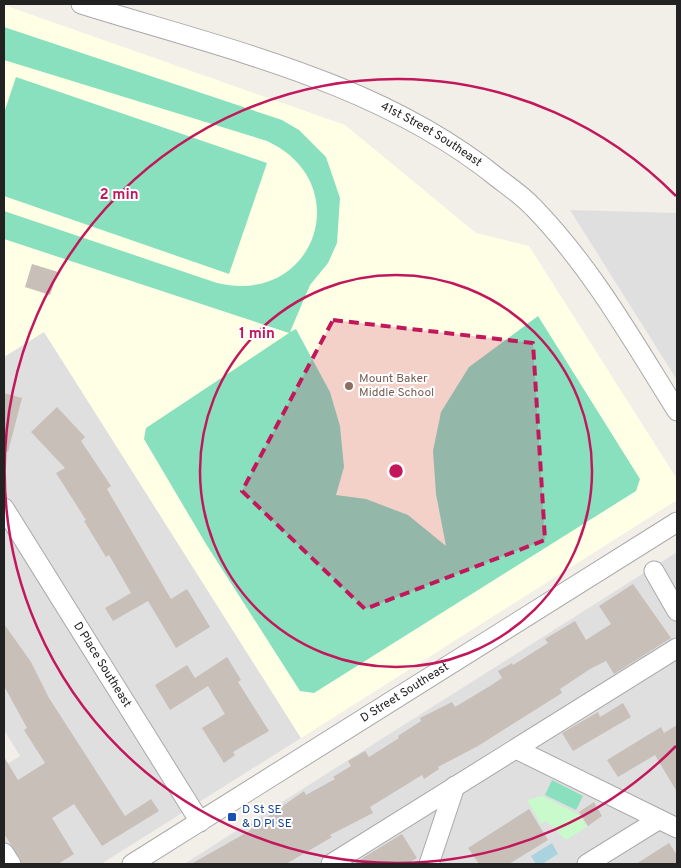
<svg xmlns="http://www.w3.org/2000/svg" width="681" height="868" viewBox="0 0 681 868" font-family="Overpass,sans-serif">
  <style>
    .residential { fill: #e0dfdf }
    .education { fill: #ffffe5 }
    .park { fill: #c8facc }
    .pitch { fill: #88e0be }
    .water { fill: #aad3df }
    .building { fill: #c7bfb8 }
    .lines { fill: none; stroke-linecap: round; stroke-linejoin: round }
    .minor-casing { stroke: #a9a9a9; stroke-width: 21 }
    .minor { stroke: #fff; stroke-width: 19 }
    .marked { fill: #c2185b; fill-opacity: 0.2; stroke: #c2185b; stroke-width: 4; stroke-dasharray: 10 6; stroke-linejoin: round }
    .ring { fill: none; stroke: #c2185b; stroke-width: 2.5 }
    .education-dot { fill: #8d6e63; stroke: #fff; stroke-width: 2 }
    .transit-dot { fill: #1a4fb4; stroke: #fff; stroke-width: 2 }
    .labels { text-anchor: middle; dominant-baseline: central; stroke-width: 4; stroke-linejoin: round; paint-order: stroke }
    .street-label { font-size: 12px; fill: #222; stroke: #fff }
    .education-label { font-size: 12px; fill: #785e54; stroke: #fff; text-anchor: start }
    .transit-label { font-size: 12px; fill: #164399; stroke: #fff; text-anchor: start }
    .centre { fill: #c2185b; stroke: #fff; stroke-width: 2.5 }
    .ring-label { font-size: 15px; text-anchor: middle; font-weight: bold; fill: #c2185b; stroke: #fff; stroke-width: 4; stroke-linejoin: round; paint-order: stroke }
  </style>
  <rect width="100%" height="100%" fill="#f2efe9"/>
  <path class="residential" d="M 570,210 L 677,213 L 677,380 Z
    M 44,331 L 301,738 L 101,864 L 4,864 L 4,766 L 20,756 L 4,730 L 4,357 Z
    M 677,552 L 677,864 L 184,864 Z"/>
  <path class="education" d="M 4,5 L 345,125 L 476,233 L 529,246 L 677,479 L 677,500 L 301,738 L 44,332 L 4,357 Z"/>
  <path class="park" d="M 542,796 L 580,815 L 587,827 L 566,840 L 546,821 L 541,824 L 527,800 Z"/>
  <path class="pitch" d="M 4,27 L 282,120 L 299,130 L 326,157 L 340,198 L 337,243 L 328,263 L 310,285 L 290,332 L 296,329 L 330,392 L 340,426 L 344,467 L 336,495 L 366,499 L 408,515 L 446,546 L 436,494 L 433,451 L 441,412 L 469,367 L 538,316 L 640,479 L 636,491 L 314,693 L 300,691 L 206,544 L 144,439 L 146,428 L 289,333 L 4,239 L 4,211 L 217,283 C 315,307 358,183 267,141 L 4,60 Z
    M 16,77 L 267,163 L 229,274 L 4,196 L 4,113 Z
    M 552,780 L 583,796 L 576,810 L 545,795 Z"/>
  <path class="water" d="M 552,843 L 558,854 L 542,864 L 536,864 L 531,856 Z"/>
  <path class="building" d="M 32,264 L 58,272 L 50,295 L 25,287 Z
    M 4,393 L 22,398 L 8,452 L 4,451 Z
    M 57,407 L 85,437 L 81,441 L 111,486 L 107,489 L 171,599 L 187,589 L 210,627 L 176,648 L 148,601 L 113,621 L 105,608 L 131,593 L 109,555 L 106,557 L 84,521 L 86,520 L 56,473 L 65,468 L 31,432 Z
    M 633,584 L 671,638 L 638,659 L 614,674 L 606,661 L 590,669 L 560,689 L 562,693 L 478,746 L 438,767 L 439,769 L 424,779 L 422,775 L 370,807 L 373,813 L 330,835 L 332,837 L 286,864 L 191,864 L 251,830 L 249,826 L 262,818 L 263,820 L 304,791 L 306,795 L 335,779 L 333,777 L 351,766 L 348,761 L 365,751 L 369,757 L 399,738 L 398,736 L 421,721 L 420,718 L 452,702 L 455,707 L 490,686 L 502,678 L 498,671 L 512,663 L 513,665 L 548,643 L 545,639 L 575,621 L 586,640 L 611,624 L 599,606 Z
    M 4,624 L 31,662 L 49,698 L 125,816 L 151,799 L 159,811 L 102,846 L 74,804 L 52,818 L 74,854 L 58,864 L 22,864 L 20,858 L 4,834 L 4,757 L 18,780 L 45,763 L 24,730 L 27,728 L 4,686 Z
    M 227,657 L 241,680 L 238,682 L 269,731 L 233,752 L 235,755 L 224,763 L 202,728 L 225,714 L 208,686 L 170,710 L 155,685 L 187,665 L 195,678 Z
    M 623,703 L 631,717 L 573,751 L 562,733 L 598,712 L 600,717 Z
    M 677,725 L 677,792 L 655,755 L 618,777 L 607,760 L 661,727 L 664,733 Z
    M 594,802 L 602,816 L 588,826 L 579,812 Z
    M 529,809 L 548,840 L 509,864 L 479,864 L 468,848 Z
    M 402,834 L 417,858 L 407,864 L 353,864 Z
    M 669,843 L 677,855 L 677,864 L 636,864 Z"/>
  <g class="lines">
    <defs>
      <g id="minor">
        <path id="s1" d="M 81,4 C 225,49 380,82 499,179 C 511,188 524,197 534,208 C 592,268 633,341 677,411"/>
        <path id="s2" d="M 4,508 L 200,822"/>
        <path d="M 654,571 L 677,611"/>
        <path d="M 516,749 L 677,828"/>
        <path d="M 4,853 L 11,864"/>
        <path id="s3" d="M 132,864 L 677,522"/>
        <path d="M 331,864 L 677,648"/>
        <path d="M 429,864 L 455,786"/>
        <path d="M 587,864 L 658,820"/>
      </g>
    </defs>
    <use href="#minor" class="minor-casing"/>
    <use href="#minor" class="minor"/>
  </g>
  <path class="marked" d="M 333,320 L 533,343 L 545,540 L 365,609 L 242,491 Z"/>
  <g class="ring">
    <circle cx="396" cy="471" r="196"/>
    <path d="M676 746A392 392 0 1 1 676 196"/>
  </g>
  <circle class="education-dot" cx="349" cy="386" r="5"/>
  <rect class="transit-dot" x="227" y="812" width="10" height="10" rx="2.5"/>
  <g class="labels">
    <g class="street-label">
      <text stroke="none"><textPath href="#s1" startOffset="375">41st Street Southeast</textPath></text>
      <text stroke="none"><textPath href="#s2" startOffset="185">D Place Southeast</textPath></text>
      <text stroke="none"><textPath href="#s3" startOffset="322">D Street Southeast</textPath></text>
    </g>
    <g class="education-label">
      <text x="359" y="379">Mount Baker<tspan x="359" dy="14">Middle School</tspan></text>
    </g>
    <g class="transit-label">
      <text x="242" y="810">D St SE<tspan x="242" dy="14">&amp; D Pl SE</tspan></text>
    </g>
  </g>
  <circle cx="396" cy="471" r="8" class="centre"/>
  <g class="ring-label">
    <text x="119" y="199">2 min</text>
    <text x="257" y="338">1 min</text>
  </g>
  <rect width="681" height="868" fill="none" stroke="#222222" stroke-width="10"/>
</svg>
